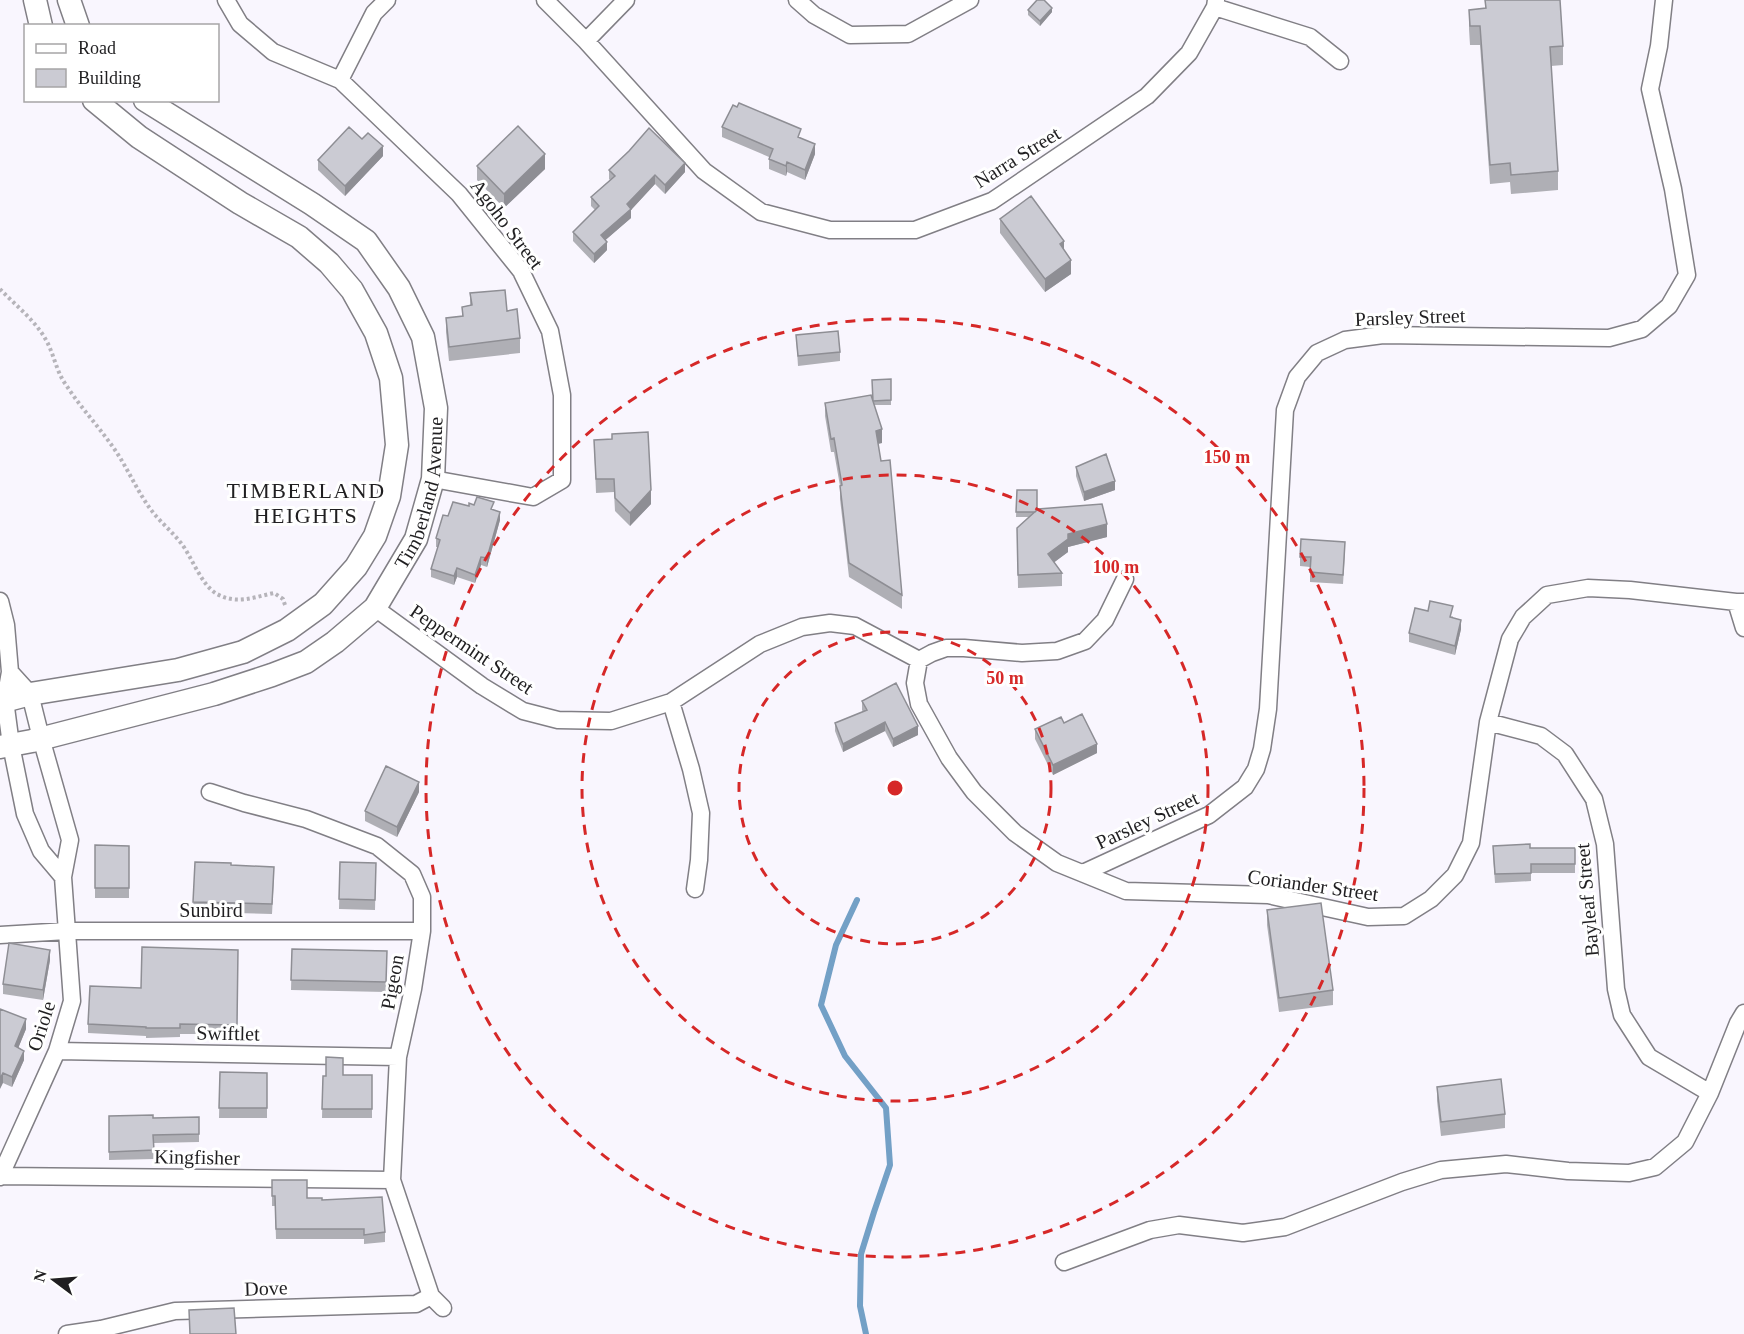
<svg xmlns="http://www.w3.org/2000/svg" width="1744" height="1334" viewBox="0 0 1744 1334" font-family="Georgia,serif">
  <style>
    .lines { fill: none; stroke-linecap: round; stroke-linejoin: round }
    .stream { stroke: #73a0c6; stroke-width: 6 }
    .street-casing { stroke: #817f85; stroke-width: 19 }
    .secondary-casing { stroke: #817f85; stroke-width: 25 }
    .path { stroke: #b6b4ba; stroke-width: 4; stroke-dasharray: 3 3; stroke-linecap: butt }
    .street { stroke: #fff; stroke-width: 16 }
    .secondary { stroke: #fff; stroke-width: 22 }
    .wall { fill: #afafb5 }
    .shaded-wall { fill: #8e8e94 }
    .building { fill: #cbcbd3; stroke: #8e8e94; stroke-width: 1.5 }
    .ring { fill: none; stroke: #d62828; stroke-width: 3; stroke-dasharray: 10 8 }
    .labels { text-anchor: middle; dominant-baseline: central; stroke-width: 6; stroke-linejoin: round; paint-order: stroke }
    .street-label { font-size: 20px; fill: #201f21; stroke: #fff }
    .quarter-label { font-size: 22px; letter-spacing: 1.5px; fill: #201f21; stroke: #fff }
    .centre { fill: #d62828; stroke: #fff; stroke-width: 3 }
    .ring-label { font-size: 18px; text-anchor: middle; font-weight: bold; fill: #d62828; stroke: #fff; stroke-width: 6; stroke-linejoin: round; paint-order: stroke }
  </style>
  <rect width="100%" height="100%" fill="#f9f6fe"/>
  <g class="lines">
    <path class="stream" d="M 857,900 L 836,945 L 821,1005 L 845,1056 L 886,1108 L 890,1165 L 874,1212 L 861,1254 L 860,1306 L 866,1334"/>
    <defs>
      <path id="street" d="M 226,0 L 240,24 L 273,52 L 340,80 L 459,194 L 521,271 L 550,331 L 562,395 L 562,480 L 533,497 L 433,479
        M 545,0 L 586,41 L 704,171 L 761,212 L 830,230 L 915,230 L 992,201 L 1147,96 L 1189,53 L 1215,7 L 1216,0
        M 797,0 L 814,15 L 850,35 L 908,34 L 970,0
        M 1215,7 L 1310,37 L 1340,61
        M 586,41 L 626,0
        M 340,80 L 374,13 L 387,0
        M 0,601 L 6,625 L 10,672
        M 1736,602 L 1744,628
        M 375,608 L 482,686 L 523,711 L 558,720 L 611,721 L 671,702 L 760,644 L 802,627 L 830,623 L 855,626 L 919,660
        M 919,660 L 915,683 L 919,704 L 949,758 L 974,792 L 1015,833 L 1057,863 L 1126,891 L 1268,895 L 1368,917 L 1404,916 L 1431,899 L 1455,875 L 1471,843 L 1488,722 L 1510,639 L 1523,617 L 1547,595 L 1588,588 L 1630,590 L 1736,602 L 1744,602
        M 919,660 L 932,653 L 946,648 L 964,648 L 1022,653 L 1057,651 L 1085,641 L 1105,620 L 1125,579
        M 671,702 L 691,769 L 701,813 L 699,860 L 695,889
        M 1488,722 L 1541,736 L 1565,754 L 1594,799 L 1605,844 L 1616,989 L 1622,1015 L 1649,1057 L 1710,1093
        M 210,792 L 244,803 L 306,819 L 377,846 L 412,874 L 422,897 L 422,931 L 413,989 L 398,1057 L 392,1180 L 431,1296 L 443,1308
        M 1083,873 L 1209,815 L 1245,787 L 1256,769 L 1262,749 L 1268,709 L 1285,410 L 1297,377 L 1317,353 L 1345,340 L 1383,335 L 1609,338 L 1642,329 L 1669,306 L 1687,275 L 1673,189 L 1650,89 L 1659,46 L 1664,0
        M 0,935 L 67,931 L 422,931
        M 57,1051 L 398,1057
        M 0,1176 L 392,1180
        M 0,1177 L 57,1051 L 72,1001 L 63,877 L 70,840 L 41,738 L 30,694 L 10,672 L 5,700 L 11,745 L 25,814 L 41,851 L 63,877
        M 1064,1262 L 1150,1230 L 1179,1225 L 1243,1233 L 1285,1227 L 1402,1182 L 1441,1170 L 1506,1164 L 1568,1171 L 1629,1173 L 1655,1167 L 1685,1142 L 1710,1093 L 1738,1023 L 1744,1013
        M 67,1334 L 101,1329 L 175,1311 L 416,1304 L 431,1296"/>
      <g id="secondary">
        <path d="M 35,0 L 41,26"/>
        <path d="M 69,0 L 78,26"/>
        <path d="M 0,702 L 30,694 L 178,670 L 243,652 L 287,630 L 323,604 L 356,567 L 375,536 L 389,496 L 397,445 L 391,378 L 376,333 L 352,290 L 329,263 L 299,237 L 240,203 L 139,137 L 94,100"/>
        <path id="s1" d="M 0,747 L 32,741 L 214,694 L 272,675 L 306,662 L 335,642 L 375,608 L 416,539 L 433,479 L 436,408 L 423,337 L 399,288 L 366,241 L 312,204 L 145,100"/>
      </g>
    </defs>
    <use href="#street" class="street-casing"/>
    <use href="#secondary" class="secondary-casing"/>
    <path class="path" d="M 0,289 C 15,305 35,320 46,340 C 54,354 56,371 66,385 C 81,408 100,428 115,450 C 130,472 139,496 156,516 C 164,525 173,533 181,543 C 192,557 201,585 217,594 C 237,605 254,597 274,593 L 283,599 L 285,605"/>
    <use href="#street" class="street"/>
    <use href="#secondary" class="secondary"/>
  </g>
  <path class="wall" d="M 1485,0 L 1563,46 L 1563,65 L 1551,66 L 1558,171 L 1558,190 L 1511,194 L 1510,182 L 1490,184 L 1480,45 L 1470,45 L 1469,29 L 1469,10 L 1485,8 Z
    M 1028,10 L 1052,12 L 1040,26 L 1028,15 Z
    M 722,127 L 801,138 L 815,154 L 805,180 L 787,172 L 786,176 L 769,169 L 769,157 L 722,137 Z
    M 383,156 L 345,196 L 318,170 L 318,160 Z
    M 477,166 L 545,169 L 504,208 L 477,180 Z
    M 609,170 L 685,172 L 665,194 L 655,184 L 631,210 L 631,218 L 605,240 L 607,250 L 594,263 L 573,241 L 573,232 L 595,210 L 591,206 L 591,197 L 610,180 L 609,179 Z
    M 1000,219 L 1064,250 L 1071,274 L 1045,292 L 1000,233 Z
    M 470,293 L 507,311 L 520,338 L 520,353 L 449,361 L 446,332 L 446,318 L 462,316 L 462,307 L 470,305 Z
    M 796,335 L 840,352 L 840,361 L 798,366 Z
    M 891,379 L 891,405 L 874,405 L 882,443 L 878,444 L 902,595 L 902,609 L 849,577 L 840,499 L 840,486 L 834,452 L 831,452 L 825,416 L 825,403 L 872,399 Z
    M 594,440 L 651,504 L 630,526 L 615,511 L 614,492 L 596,493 Z
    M 1076,467 L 1115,490 L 1084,501 L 1076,476 Z
    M 1017,490 L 1037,510 L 1107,537 L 1068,547 L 1068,552 L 1054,562 L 1062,573 L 1062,586 L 1018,588 L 1017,528 L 1029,517 L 1016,517 Z
    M 469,506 L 494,510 L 500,520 L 487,567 L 481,565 L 475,583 L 457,577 L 454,585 L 431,577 L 431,569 L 438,547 L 436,547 L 436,538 Z
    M 1345,552 L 1343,584 L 1310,582 L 1310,567 L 1300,566 L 1300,557 Z
    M 1453,616 L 1452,618 L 1461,629 L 1455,655 L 1409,642 L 1409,633 Z
    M 862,701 L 918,735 L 893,747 L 885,731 L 843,752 L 835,731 L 835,723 L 863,712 L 862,710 Z
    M 1064,723 L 1097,753 L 1053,775 L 1035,739 L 1035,729 Z
    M 419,792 L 397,837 L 365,821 L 365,811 Z
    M 95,845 L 129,846 L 129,898 L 95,898 Z
    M 1530,848 L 1575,848 L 1575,873 L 1531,873 L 1531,881 L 1495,883 L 1493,854 Z
    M 195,862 L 231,865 L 274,877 L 272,914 L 193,912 Z
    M 340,862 L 376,863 L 375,910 L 339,909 Z
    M 1267,910 L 1333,990 L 1333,1005 L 1279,1012 L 1267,925 Z
    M 292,949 L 387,951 L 386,992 L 291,990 Z
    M 238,950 L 237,1034 L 180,1034 L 180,1037 L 146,1038 L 146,1036 L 88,1033 L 88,1024 L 141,988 Z
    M 50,960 L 43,1000 L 3,994 L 3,984 Z
    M 0,1009 L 26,1029 L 18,1048 L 24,1060 L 12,1087 L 3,1083 Z
    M 220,1072 L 267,1073 L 267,1118 L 219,1118 Z
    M 372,1075 L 372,1118 L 322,1118 L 323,1076 Z
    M 1437,1087 L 1505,1114 L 1505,1128 L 1441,1136 L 1437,1101 Z
    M 109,1116 L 153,1118 L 199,1117 L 199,1142 L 154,1143 L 154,1159 L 109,1160 Z
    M 272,1180 L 307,1198 L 322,1200 L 385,1232 L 385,1242 L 364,1244 L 364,1239 L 276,1239 L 275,1206 L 272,1206 Z"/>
  <path class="shaded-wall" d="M 1052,8 L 1052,12 L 1040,26 L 1040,21 Z
    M 815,144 L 815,154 L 805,180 L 805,170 Z
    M 383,146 L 383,156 L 345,196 L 345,186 Z
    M 545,154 L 545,169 L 504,208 L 504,194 Z
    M 787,162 L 787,172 L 786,176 L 786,166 Z
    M 685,163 L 685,172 L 665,194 L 665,185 Z
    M 655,175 L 655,184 L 631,210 L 631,218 L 601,244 L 601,235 L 627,204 Z
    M 1064,241 L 1064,255 L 1060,244 Z
    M 607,242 L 607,250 L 594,263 L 594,254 Z
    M 1071,260 L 1071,274 L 1045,292 L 1045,279 Z
    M 882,429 L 882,443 L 876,444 L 876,431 Z
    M 1115,481 L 1115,490 L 1084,501 L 1084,492 Z
    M 651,490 L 651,504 L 630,526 L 630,513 Z
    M 500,512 L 500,520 L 487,567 L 487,558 Z
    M 1107,524 L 1107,537 L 1068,547 L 1068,552 L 1048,567 L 1048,554 L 1068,534 Z
    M 481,557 L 481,565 L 475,583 L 475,575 Z
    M 457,568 L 457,577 L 454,585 L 454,576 Z
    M 1461,620 L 1461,629 L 1455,655 L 1455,646 Z
    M 885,722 L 885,731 L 843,752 L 843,744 Z
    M 918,726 L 918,735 L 893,747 L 893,739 Z
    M 1097,744 L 1097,753 L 1053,775 L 1053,765 Z
    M 419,782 L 419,792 L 397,837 L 397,827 Z
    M 50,950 L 50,960 L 43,1000 L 43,990 Z
    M 26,1019 L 26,1029 L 15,1056 L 15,1046 Z
    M 24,1051 L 24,1060 L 12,1087 L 12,1077 Z
    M 3,1073 L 3,1083 L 0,1089 L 0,1079 Z"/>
  <path class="building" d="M 1037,0 L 1044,0 L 1052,8 L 1040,21 L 1028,10 Z
    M 1485,0 L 1560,0 L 1563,46 L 1550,47 L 1558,171 L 1511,175 L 1510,163 L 1490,165 L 1480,26 L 1470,26 L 1469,10 L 1486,8 Z
    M 739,103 L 801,129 L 798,137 L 815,144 L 805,170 L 787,162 L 786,166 L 769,159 L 773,149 L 722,127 L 733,105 L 737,107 Z
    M 518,126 L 545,154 L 504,194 L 477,166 Z
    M 349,127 L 362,139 L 368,133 L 383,146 L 345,186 L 318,160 Z
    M 649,128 L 685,163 L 665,185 L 655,175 L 627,204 L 631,209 L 601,235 L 607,242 L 594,254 L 573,232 L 599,206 L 591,197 L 615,176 L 609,170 L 629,151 Z
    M 1031,196 L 1064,241 L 1060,244 L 1071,260 L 1045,279 L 1000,219 Z
    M 505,290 L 507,311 L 517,309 L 520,338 L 449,347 L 446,318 L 463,316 L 462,307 L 472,305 L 470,293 Z
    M 838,331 L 840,352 L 798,356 L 796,335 Z
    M 891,379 L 891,400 L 873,401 L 872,380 Z
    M 871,395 L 882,429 L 876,431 L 881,461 L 890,460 L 902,595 L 849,563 L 840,486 L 842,485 L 834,438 L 831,439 L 825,403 Z
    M 648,432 L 651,490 L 630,513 L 615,498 L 614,479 L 596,479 L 594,440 L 612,439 L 612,434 Z
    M 1106,454 L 1115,481 L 1084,492 L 1076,467 Z
    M 1017,490 L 1037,490 L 1037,510 L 1035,512 L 1016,512 Z
    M 477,497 L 494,502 L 491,509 L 500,512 L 487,558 L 481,557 L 475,575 L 457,568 L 454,576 L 431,569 L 440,540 L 436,538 L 443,515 L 448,516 L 453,502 L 469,506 L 469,503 L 474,505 Z
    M 1102,504 L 1107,524 L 1068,534 L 1068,539 L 1048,554 L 1062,573 L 1018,575 L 1017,528 L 1038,509 Z
    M 1301,539 L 1345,542 L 1343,575 L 1310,572 L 1311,557 L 1300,557 Z
    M 1430,601 L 1453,606 L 1450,617 L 1461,620 L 1455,646 L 1409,633 L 1415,608 L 1428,611 Z
    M 896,683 L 918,726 L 893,739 L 885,722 L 843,744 L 835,723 L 867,710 L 862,701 Z
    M 1082,714 L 1097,744 L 1053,765 L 1035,729 L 1061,717 L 1064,723 Z
    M 386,766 L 419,782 L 397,827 L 365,811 Z
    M 1530,844 L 1530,848 L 1575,848 L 1575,864 L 1531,864 L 1531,873 L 1495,874 L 1493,846 Z
    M 95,845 L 129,846 L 129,888 L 95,888 Z
    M 195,862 L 231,863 L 231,865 L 274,867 L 272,904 L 193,902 Z
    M 340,862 L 376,863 L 375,900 L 339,899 Z
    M 1321,903 L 1333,990 L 1279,998 L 1267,910 Z
    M 9,943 L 50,950 L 43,990 L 3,984 Z
    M 142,947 L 238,950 L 237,1025 L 180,1024 L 180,1028 L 146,1028 L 146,1027 L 88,1024 L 90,986 L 141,988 Z
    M 292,949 L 387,951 L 386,982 L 291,980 Z
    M 0,1009 L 26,1019 L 15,1046 L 24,1051 L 12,1077 L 3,1073 L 0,1079 Z
    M 326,1057 L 343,1058 L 343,1075 L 372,1075 L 372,1109 L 322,1109 L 323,1076 L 326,1076 Z
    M 220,1072 L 267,1073 L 267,1108 L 219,1108 Z
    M 1501,1079 L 1505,1114 L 1441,1122 L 1437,1087 Z
    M 153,1115 L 153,1118 L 199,1117 L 199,1134 L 153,1135 L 154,1150 L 109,1152 L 109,1116 Z
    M 272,1180 L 307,1180 L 307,1198 L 322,1198 L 322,1200 L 382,1197 L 385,1232 L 364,1235 L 364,1229 L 276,1229 L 275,1196 L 272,1196 Z
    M 234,1308 L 236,1334 L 190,1334 L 189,1310 Z"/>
  <g class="ring">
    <circle cx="895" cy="788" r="156"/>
    <circle cx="895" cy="788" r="313"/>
    <circle cx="895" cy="788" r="469"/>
  </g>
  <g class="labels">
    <g class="street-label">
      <text transform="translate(1017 157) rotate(-32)">Narra Street</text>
      <text transform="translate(507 224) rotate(53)">Agoho Street</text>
      <text transform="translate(1410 317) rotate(-2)">Parsley Street</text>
      <text stroke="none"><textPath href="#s1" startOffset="532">Timberland Avenue</textPath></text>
      <text transform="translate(472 649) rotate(34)">Peppermint Street</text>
      <text transform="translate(1147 820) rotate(-25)">Parsley Street</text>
      <text transform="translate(1313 885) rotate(8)">Coriander Street</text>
      <text transform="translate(1587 900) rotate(-95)">Bayleaf Street</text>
      <text x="211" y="910">Sunbird</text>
      <text transform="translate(392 982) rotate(-80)">Pigeon</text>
      <text transform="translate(41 1026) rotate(-72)">Oriole</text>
      <text transform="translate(228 1033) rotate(1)">Swiftlet</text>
      <text transform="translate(197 1157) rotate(1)">Kingfisher</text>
      <text transform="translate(266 1288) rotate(-2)">Dove</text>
    </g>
    <g class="quarter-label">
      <text x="306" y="490">TIMBERLAND<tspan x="306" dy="25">HEIGHTS</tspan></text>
    </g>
  </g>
  <circle cx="895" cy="788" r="9" class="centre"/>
  <g class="ring-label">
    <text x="1227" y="463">150 m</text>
    <text x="1116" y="573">100 m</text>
    <text x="1005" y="684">50 m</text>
  </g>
  <rect x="24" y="24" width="195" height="78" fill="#ffffff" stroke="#a6a5a6" stroke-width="1.5"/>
  <rect x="36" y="44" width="30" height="9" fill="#ffffff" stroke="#a6a5a6" stroke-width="1.5"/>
  <text x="78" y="54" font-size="18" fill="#201f21">Road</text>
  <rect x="36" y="69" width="30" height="18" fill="#cbcbd3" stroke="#a6a5a6" stroke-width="1.5"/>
  <text x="78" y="84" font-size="18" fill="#201f21">Building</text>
  <g transform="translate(54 1280) rotate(286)" stroke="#ffffff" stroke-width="4.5" paint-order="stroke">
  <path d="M0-4.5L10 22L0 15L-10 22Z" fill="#201f21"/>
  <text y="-9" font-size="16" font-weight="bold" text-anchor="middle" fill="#201f21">N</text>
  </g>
</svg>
